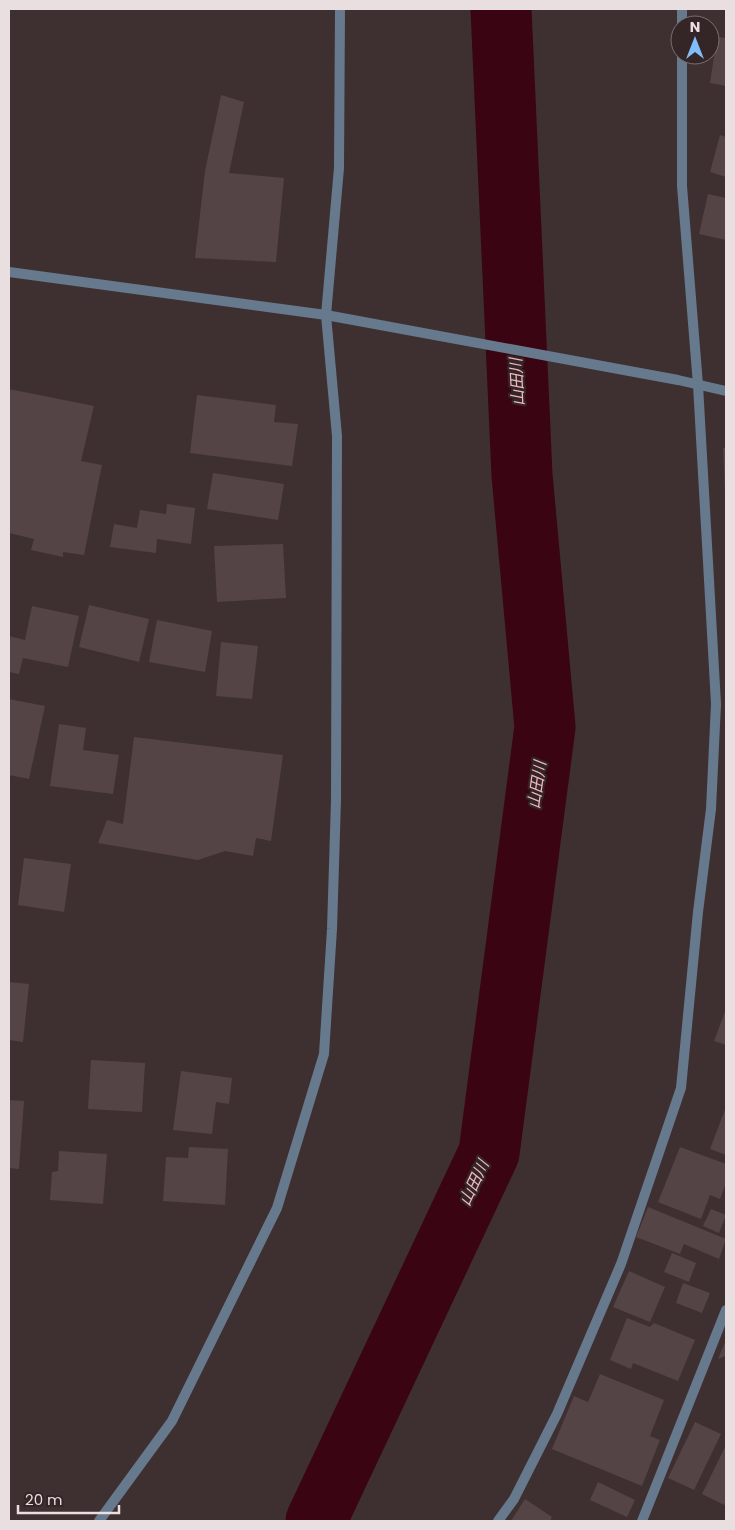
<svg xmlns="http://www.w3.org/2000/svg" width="735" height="1530" viewBox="0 0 735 1530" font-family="Poppins,'Noto Sans JP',sans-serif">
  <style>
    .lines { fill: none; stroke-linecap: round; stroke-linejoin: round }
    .river { stroke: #3a0412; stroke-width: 61 }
    .building { fill: #544446 }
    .minor { stroke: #67798d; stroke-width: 10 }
    .tertiary { stroke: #67798d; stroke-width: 10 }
    .labels { text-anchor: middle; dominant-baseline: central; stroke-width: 4.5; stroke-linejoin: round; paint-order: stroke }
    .water-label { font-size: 16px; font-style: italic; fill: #f4b9c0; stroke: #342527 }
  </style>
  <rect width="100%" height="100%" fill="#3e2f31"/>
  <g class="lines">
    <path class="river" d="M 316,1521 L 489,1153 L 545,727 L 522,475 L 501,9"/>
  </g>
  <path class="building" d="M 717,37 L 726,38 L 726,86 L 710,83 Z
    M 221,95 L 244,102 L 229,173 L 284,178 L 276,262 L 195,258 L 205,171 Z
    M 720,135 L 726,137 L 726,177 L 710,172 Z
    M 708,194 L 726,198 L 726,240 L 699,234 Z
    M 9,389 L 94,406 L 81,461 L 102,465 L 84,555 L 63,552 L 63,557 L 31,550 L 34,539 L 9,533 Z
    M 197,395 L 276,405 L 274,422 L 298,424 L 292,466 L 190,453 Z
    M 723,448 L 726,448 L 726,494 L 725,494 Z
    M 213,473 L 284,484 L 278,520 L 207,509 Z
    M 167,504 L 195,508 L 191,544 L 157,539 L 156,553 L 110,547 L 114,524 L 137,528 L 140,510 L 166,514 Z
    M 283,544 L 286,598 L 217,602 L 214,546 Z
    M 89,605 L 149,619 L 139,662 L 79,647 Z
    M 32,606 L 79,616 L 68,667 L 23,658 L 19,674 L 9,672 L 9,636 L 25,640 Z
    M 157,620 L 212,631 L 205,672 L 149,662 Z
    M 221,642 L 258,646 L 252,699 L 216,696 Z
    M 9,699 L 45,706 L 29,779 L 9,775 Z
    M 59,724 L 86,728 L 83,750 L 119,755 L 113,794 L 50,786 Z
    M 134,737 L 283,755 L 271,841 L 256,838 L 253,856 L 225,851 L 198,860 L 98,843 L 107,820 L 123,824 Z
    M 24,858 L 71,864 L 64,912 L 18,905 Z
    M 9,982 L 29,984 L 23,1042 L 9,1040 Z
    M 726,1009 L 726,1045 L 714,1041 Z
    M 91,1060 L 145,1063 L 142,1112 L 88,1109 Z
    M 181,1071 L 232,1078 L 229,1104 L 216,1102 L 212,1134 L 173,1130 Z
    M 9,1100 L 24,1101 L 19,1169 L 9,1168 Z
    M 726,1107 L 726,1155 L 710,1149 Z
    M 189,1147 L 228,1149 L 225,1205 L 163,1201 L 166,1157 L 188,1158 Z
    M 680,1147 L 726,1164 L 726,1183 L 720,1199 L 710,1195 L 701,1219 L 658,1202 Z
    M 59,1151 L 107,1154 L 103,1204 L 50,1200 L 52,1172 L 58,1171 Z
    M 648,1207 L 726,1239 L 719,1259 L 684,1244 L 680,1254 L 636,1237 Z
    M 711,1209 L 726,1215 L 719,1233 L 703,1226 Z
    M 672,1253 L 696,1263 L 689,1282 L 664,1272 Z
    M 629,1271 L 665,1287 L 650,1322 L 613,1307 Z
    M 683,1283 L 710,1293 L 702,1313 L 676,1303 Z
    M 627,1318 L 650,1327 L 654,1323 L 695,1340 L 678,1381 L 633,1363 L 631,1369 L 610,1360 Z
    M 726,1340 L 726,1356 L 718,1359 Z
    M 600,1374 L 664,1400 L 650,1436 L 660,1440 L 642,1486 L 552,1449 L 574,1396 L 588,1402 Z
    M 695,1422 L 721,1434 L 694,1490 L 668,1478 Z
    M 726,1445 L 726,1501 L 724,1505 L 702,1494 Z
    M 598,1482 L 635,1500 L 627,1517 L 590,1500 Z
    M 525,1499 L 552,1517 L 550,1521 L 511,1521 Z"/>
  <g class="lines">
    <path class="minor" d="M 682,9 L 682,25
      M 326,315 L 339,168 L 340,9
      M 99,1521 L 172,1421 L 277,1208 L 324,1054 L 332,929 L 336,800
      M 498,1521 L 514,1499 L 557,1414 L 621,1264 L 681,1088 L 698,912 L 711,809 L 716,704 L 698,385 L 682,186 L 682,55
      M 642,1521 L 726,1310"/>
    <path class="tertiary" d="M 9,272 L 326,315 L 678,380 L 726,391
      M 326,315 L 337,436 L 336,800"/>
  </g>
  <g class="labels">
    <g class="water-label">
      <text transform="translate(517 382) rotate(-93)">山田川</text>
      <text transform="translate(537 785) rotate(-82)">山田川</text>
      <text transform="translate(474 1183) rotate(-65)">山田川</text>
    </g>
  </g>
  <rect width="735" height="1530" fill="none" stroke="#e9dfe0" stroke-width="20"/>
  <g transform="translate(695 40)"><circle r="24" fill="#342527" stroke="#7c6f71"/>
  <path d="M0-4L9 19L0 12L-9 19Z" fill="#80bdfa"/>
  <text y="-8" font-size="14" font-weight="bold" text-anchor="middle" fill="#e9dfe0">N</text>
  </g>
  <path d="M18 1505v8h101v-8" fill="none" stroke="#e9dfe0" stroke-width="2.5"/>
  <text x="25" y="1505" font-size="15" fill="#e9dfe0" stroke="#342527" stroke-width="4" paint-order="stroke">20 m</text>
</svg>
